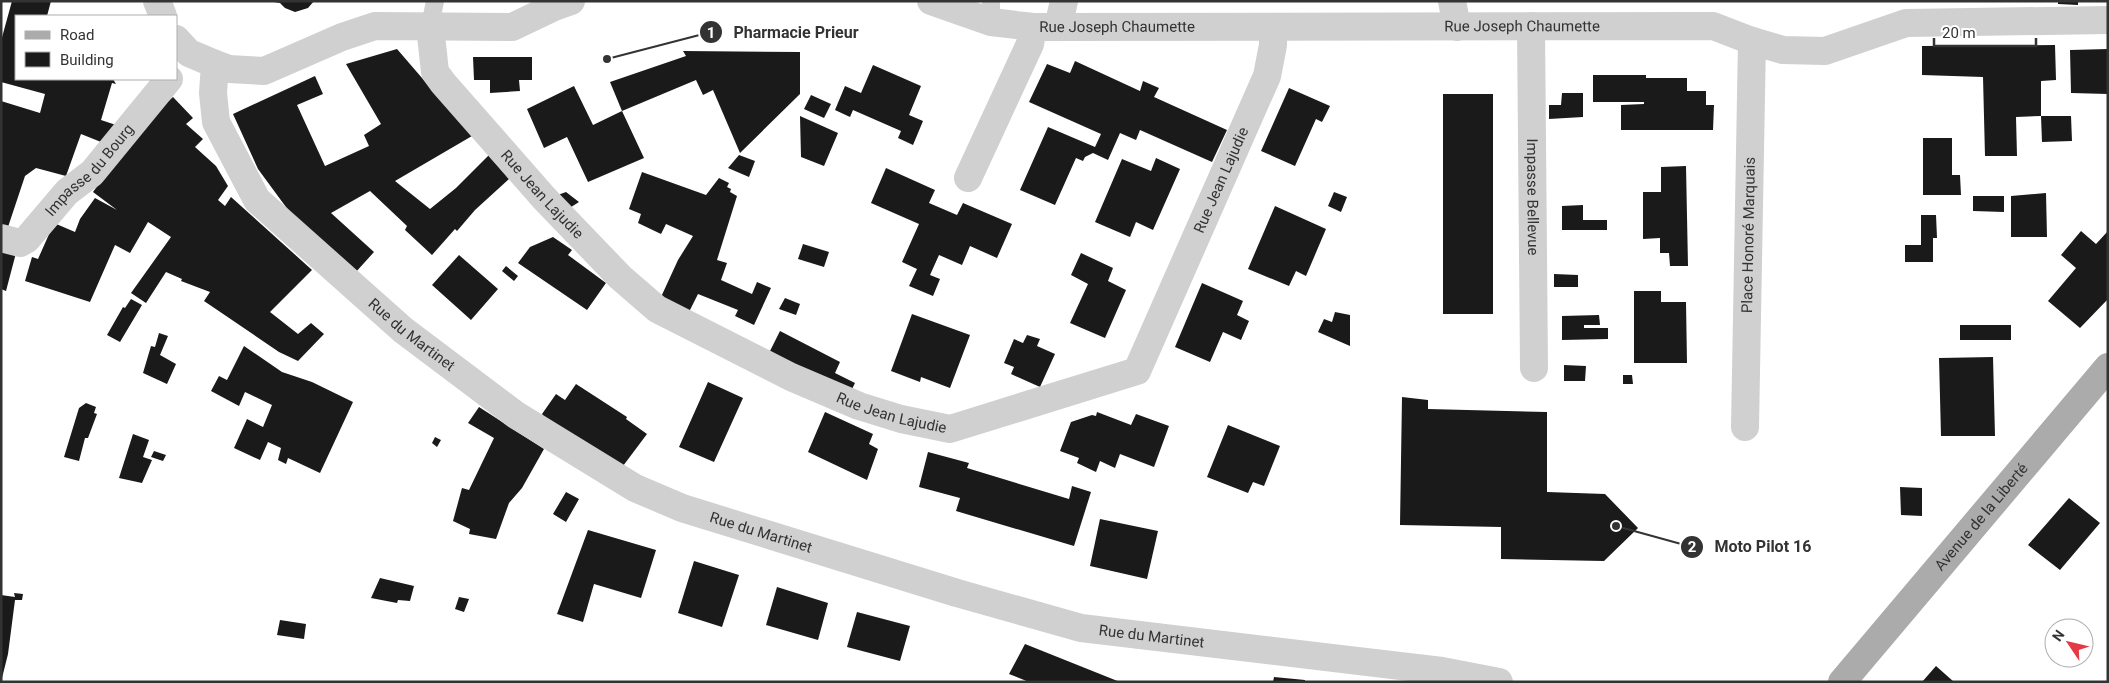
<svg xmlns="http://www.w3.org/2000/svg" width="2109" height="683" viewBox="0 0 2109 683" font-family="Roboto,sans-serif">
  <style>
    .building { fill: #1a1a1a }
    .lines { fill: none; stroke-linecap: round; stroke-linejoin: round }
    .service { stroke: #d0d0d0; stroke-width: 18 }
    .minor { stroke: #d0d0d0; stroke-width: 28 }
    .tertiary { stroke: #d0d0d0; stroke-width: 28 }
    .primary { stroke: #ababab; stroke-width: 28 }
    .labels { text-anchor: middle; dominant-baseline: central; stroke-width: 5; stroke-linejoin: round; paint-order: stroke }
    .street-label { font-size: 15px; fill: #333; stroke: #fff }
    .leader { fill: none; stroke: #333; stroke-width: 2 }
    .callout-dot { fill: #333; stroke: #fff; stroke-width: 2 }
    .mark-label { font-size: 15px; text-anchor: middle; font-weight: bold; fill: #fff }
    .callout-label { font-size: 16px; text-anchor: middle; font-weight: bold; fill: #333; stroke: #fff; stroke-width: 5; stroke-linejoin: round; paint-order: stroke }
  </style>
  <rect width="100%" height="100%" fill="#fff"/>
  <path class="building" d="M 12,1 L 51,1 L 47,16 L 16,16 L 16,79 L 113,79 L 116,84 L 112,83 L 101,120 L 119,126 L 106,144 L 81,134 L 66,176 L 36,168 L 25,176 L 7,230 L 1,228 L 1,101 L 40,113 L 45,94 L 1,82 L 1,41 Z
    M 268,1 L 314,1 L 308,8 L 295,12 L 285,8 L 280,3 Z
    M 2058,1 L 2078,1 L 2078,5 L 2058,4 Z
    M 2055,45 L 2056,80 L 2041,81 L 2041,116 L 2071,116 L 2072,141 L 2042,142 L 2041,116 L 2016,117 L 2017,156 L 1985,156 L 1983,77 L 1922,75 L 1922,46 Z
    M 397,49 L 472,136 L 395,181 L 430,209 L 456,188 L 489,155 L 509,179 L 475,210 L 457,231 L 455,229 L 432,255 L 405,230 L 407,226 L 370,191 L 331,213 L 374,252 L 355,273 L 308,237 L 258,169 L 233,114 L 315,76 L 323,94 L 297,105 L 325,166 L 369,146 L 364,135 L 381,124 L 346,64 Z
    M 2108,49 L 2108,94 L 2071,93 L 2070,50 Z
    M 683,51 L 800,52 L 800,94 L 740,153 L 713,90 L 703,95 L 696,80 L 622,111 L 644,158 L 588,182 L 567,137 L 544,148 L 527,109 L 574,86 L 593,125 L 622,111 L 610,82 L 686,56 Z
    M 473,57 L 532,57 L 532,80 L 519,80 L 520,91 L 490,93 L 490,80 L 474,80 Z
    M 1075,61 L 1140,91 L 1143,81 L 1159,88 L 1154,97 L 1227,130 L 1212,162 L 1140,130 L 1136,140 L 1120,133 L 1108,160 L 1093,153 L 1085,157 L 1083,161 L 1076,158 L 1055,205 L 1020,190 L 1048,127 L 1095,147 L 1101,134 L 1029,102 L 1047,64 L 1070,73 Z
    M 873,65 L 921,86 L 909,115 L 923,121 L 913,145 L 898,138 L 901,131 L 853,110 L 850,117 L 835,110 L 845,86 L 861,93 Z
    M 1593,75 L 1646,75 L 1646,78 L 1687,78 L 1687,91 L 1706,91 L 1706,105 L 1714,105 L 1713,130 L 1621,130 L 1621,105 L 1644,104 L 1644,102 L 1593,102 Z
    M 1289,88 L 1330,106 L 1322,122 L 1316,119 L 1295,166 L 1261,151 Z
    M 1562,93 L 1583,93 L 1583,117 L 1549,119 L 1549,105 L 1561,105 Z
    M 1443,94 L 1493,94 L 1493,314 L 1443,314 Z
    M 811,95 L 831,104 L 824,118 L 804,109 Z
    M 173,97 L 193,118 L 186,124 L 203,139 L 195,147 L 216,166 L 228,186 L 218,200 L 225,206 L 231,197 L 312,270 L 270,312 L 298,334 L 311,323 L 324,334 L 298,361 L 279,352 L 204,301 L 210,292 L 181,281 L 182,279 L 166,272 L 146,303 L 131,293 L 171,237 L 148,222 L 130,253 L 115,245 L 90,302 L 25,281 L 32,257 L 38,259 L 54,223 L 75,232 L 80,219 L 95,198 L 117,210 L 93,192 L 141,126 Z
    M 800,116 L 838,133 L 824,166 L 801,157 Z
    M 1923,138 L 1952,138 L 1952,175 L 1960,175 L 1961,195 L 1923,195 Z
    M 739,155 L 755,161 L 749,177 L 728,168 Z
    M 1156,158 L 1180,169 L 1153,230 L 1136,222 L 1130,237 L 1095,222 L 1122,159 L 1151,171 Z
    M 1686,166 L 1688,266 L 1670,266 L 1669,253 L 1660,253 L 1660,238 L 1643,239 L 1643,192 L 1661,192 L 1661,167 Z
    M 886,168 L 935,190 L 929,203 L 957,215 L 963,203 L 1012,224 L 997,258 L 970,246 L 962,265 L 939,255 L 930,275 L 940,279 L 933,296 L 909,286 L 917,269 L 902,262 L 919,224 L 871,203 Z
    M 642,172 L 706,195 L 719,178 L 729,183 L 727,187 L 731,189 L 730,192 L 737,196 L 717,260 L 727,263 L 721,280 L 752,294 L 757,282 L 771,288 L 754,325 L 735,316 L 738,310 L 698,294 L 688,314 L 661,297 L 678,260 L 693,236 L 666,224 L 661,234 L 638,223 L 641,214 L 629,209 Z
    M 566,192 L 579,202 L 568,209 L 555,196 Z
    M 1334,192 L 1347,197 L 1341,212 L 1328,206 Z
    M 2046,193 L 2047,237 L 2011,237 L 2011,196 Z
    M 1973,196 L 2004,196 L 2004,212 L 1973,211 Z
    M 1583,205 L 1583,220 L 1607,220 L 1607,230 L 1562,230 L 1562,206 Z
    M 1275,206 L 1326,229 L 1306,276 L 1296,271 L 1289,286 L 1248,269 Z
    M 1921,215 L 1936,215 L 1937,238 L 1933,238 L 1933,262 L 1905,262 L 1905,245 L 1921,245 Z
    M 2081,231 L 2096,244 L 2108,231 L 2108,299 L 2080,328 L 2048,301 L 2076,268 L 2061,255 Z
    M 553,237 L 572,250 L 568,255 L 606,283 L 587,310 L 518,263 L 530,247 Z
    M 803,244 L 829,252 L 824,267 L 798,259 Z
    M 1,249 L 16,253 L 6,291 L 1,289 Z
    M 1081,253 L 1113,268 L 1108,281 L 1126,290 L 1105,338 L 1070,323 L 1088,284 L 1071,275 Z
    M 459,255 L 498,289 L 471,320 L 432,285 Z
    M 506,266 L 518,276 L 514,281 L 502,271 Z
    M 1554,274 L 1578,275 L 1578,287 L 1554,287 Z
    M 1202,283 L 1243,301 L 1237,315 L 1249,321 L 1241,340 L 1223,332 L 1210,362 L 1175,347 Z
    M 1634,291 L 1661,291 L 1661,302 L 1686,302 L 1687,363 L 1634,363 Z
    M 785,298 L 800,304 L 796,315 L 779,309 Z
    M 131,299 L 142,305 L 120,342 L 107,335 L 123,307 L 125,308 Z
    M 1335,312 L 1350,315 L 1350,346 L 1318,332 L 1324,319 L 1332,322 Z
    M 912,314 L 970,335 L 950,388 L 921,377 L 920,382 L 891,371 Z
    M 1599,315 L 1600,325 L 1584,325 L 1584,328 L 1608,328 L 1608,339 L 1562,340 L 1562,316 Z
    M 1960,325 L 2011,325 L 2011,340 L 1960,340 Z
    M 780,331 L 840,362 L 835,373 L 855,383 L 849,395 L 768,355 Z
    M 159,333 L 168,336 L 160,355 L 176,364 L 167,384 L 143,373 L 151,346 L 155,347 Z
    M 1027,335 L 1040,339 L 1037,346 L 1055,354 L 1040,387 L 1011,374 L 1014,367 L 1004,363 L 1014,339 L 1023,343 Z
    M 244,346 L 282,372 L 312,382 L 353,402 L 320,473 L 288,458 L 286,464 L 278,460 L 281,448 L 268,442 L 260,460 L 234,448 L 247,419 L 263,427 L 272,405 L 245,392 L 239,406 L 211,391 L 219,376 L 227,380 Z
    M 1993,357 L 1995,436 L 1941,436 L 1939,358 Z
    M 1564,365 L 1586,366 L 1585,381 L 1564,381 Z
    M 1623,375 L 1632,375 L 1633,384 L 1623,384 Z
    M 708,382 L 743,398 L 714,462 L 679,447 Z
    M 576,384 L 627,417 L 626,419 L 647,434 L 623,466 L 546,420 L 542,414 L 556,394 L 565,400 Z
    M 1402,397 L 1428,400 L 1428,409 L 1547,412 L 1547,492 L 1605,494 L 1638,528 L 1604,561 L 1501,559 L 1501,527 L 1400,525 Z
    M 86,403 L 96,407 L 94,413 L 97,414 L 88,438 L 85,438 L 79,461 L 64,457 L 79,408 Z
    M 479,407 L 544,449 L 522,488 L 509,503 L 496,539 L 469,534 L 470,529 L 453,521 L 462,488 L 469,490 L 494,438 L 468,423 Z
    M 825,412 L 873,434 L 869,444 L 878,449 L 867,480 L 808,452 Z
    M 1097,412 L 1131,425 L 1136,414 L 1169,426 L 1154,467 L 1120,454 L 1115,468 L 1100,461 L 1096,472 L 1077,463 L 1079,458 L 1060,451 L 1071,422 L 1092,415 L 1096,416 Z
    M 1228,425 L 1280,446 L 1264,486 L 1253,482 L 1248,493 L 1207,477 Z
    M 133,434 L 149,440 L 143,457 L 152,460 L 142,483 L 119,478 Z
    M 435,437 L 441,440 L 437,447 L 432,443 Z
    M 154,451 L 166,455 L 163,461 L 151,457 Z
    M 928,452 L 969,463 L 967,468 L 1069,499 L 1072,486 L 1091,492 L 1074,546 L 956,511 L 960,498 L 919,487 Z
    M 1900,487 L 1922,488 L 1922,516 L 1901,515 Z
    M 566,492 L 579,499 L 566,522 L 553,514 Z
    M 2069,498 L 2100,523 L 2060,570 L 2028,545 Z
    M 1100,519 L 1158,531 L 1147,579 L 1090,566 Z
    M 588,530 L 656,550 L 641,598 L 594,584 L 583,622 L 557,614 Z
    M 694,561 L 739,575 L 722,627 L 678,613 Z
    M 380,578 L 414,586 L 410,601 L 398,600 L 397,603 L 371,598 Z
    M 777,587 L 828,603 L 818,640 L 766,625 Z
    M 14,593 L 23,594 L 22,600 L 15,600 L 8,654 L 1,682 L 1,595 L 15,597 Z
    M 459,597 L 469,599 L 464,612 L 455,609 Z
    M 857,612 L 910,626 L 900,661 L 847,647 Z
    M 280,620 L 306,624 L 304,639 L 277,635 Z
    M 1025,644 L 1120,682 L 1029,682 L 1009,674 Z
    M 1936,666 L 1954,682 L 1922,682 Z
    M 1274,677 L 1305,680 L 1305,682 L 1273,682 Z"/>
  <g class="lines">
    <path class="service" d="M 991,1 L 991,22
      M 430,26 L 435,1"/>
    <g class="minor">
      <path id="s1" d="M 931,1 L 991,22 L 1033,27 L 1713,26 L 1752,41 L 1783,50 L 1825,51 L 1906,23 L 2108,20"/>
      <path d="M 1452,1 L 1457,27"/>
      <path id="s2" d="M 430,26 L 435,72 L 443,83 L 544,198 L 620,277 L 657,309 L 791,377 L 859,406 L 901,419 L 950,429 L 1137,371 L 1267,76 L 1273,45 L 1273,27"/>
      <path id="s3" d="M 1531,26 L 1534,368"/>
      <path d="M 1058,27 L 1064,1"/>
      <path d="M 215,64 L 229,69 L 264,71 L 342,37 L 375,26 L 512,27 L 554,7 L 571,1"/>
      <path d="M 968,178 L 1030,44 L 1033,27"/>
      <path id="s4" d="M 1,238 L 20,243 L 27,239 L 67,192 L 92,173 L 169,79"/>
      <path id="s5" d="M 1745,427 L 1752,41"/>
    </g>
    <g class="tertiary">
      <path d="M 157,1 L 163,16"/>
      <path id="s6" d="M 176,39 L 189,53 L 215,64 L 213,93 L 216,122 L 257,200 L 403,330 L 516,415 L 635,488 L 682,508 L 957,593 L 1081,628 L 1442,671 L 1499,682"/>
    </g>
    <path class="primary" id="s7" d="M 1842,682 L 2108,367"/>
  </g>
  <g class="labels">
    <g class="street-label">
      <text stroke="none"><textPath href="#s1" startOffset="595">Rue Joseph Chaumette</textPath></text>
      <text stroke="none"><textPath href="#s1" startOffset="190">Rue Joseph Chaumette</textPath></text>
      <text stroke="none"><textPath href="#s4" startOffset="121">Impasse du Bourg</textPath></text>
      <text stroke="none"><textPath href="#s2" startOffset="1094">Rue Jean Lajudie</textPath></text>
      <text stroke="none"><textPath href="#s2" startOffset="209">Rue Jean Lajudie</textPath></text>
      <text stroke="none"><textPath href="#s3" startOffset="171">Impasse Bellevue</textPath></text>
      <text stroke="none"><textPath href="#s5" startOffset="192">Place Honoré Marquais</textPath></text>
      <text stroke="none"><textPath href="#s6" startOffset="399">Rue du Martinet</textPath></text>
      <text stroke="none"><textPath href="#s2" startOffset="629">Rue Jean Lajudie</textPath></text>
      <text stroke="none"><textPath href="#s7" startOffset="216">Avenue de la Liberté</textPath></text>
      <text stroke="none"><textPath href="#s6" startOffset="804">Rue du Martinet</textPath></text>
      <text stroke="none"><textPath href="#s6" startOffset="1209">Rue du Martinet</textPath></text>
    </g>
  </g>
  <path class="leader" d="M607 59L711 32M1616 526L1692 547"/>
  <g class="callout-dot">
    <circle cx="607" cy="59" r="5"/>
    <circle cx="1616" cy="526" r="5"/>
    <circle cx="711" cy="32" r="12"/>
    <circle cx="1692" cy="547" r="12"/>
  </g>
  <g class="mark-label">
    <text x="711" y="38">1</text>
    <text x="1692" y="552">2</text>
  </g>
  <g class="callout-label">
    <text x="796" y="38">Pharmacie Prieur</text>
    <text x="1763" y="552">Moto Pilot 16</text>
  </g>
  <rect width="2109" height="683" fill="none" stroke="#333333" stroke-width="5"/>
  <rect x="15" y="15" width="162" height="65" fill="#ffffff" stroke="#adadad"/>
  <rect x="25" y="31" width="25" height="8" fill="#ababab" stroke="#adadad"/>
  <text x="60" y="40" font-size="15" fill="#333333">Road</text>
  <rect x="25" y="52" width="25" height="15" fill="#1a1a1a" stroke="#adadad"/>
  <text x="60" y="65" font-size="15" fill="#333333">Building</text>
  <g transform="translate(2069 643) rotate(305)"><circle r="24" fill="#ffffff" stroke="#adadad"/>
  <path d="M0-4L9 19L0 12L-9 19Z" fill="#e63946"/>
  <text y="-8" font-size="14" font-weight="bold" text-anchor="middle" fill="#333333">N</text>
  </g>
  <path d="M1934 38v8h102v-8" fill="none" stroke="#333333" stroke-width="2.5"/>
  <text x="1942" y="38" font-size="15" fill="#333333" stroke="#ffffff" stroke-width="4" paint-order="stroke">20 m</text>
</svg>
